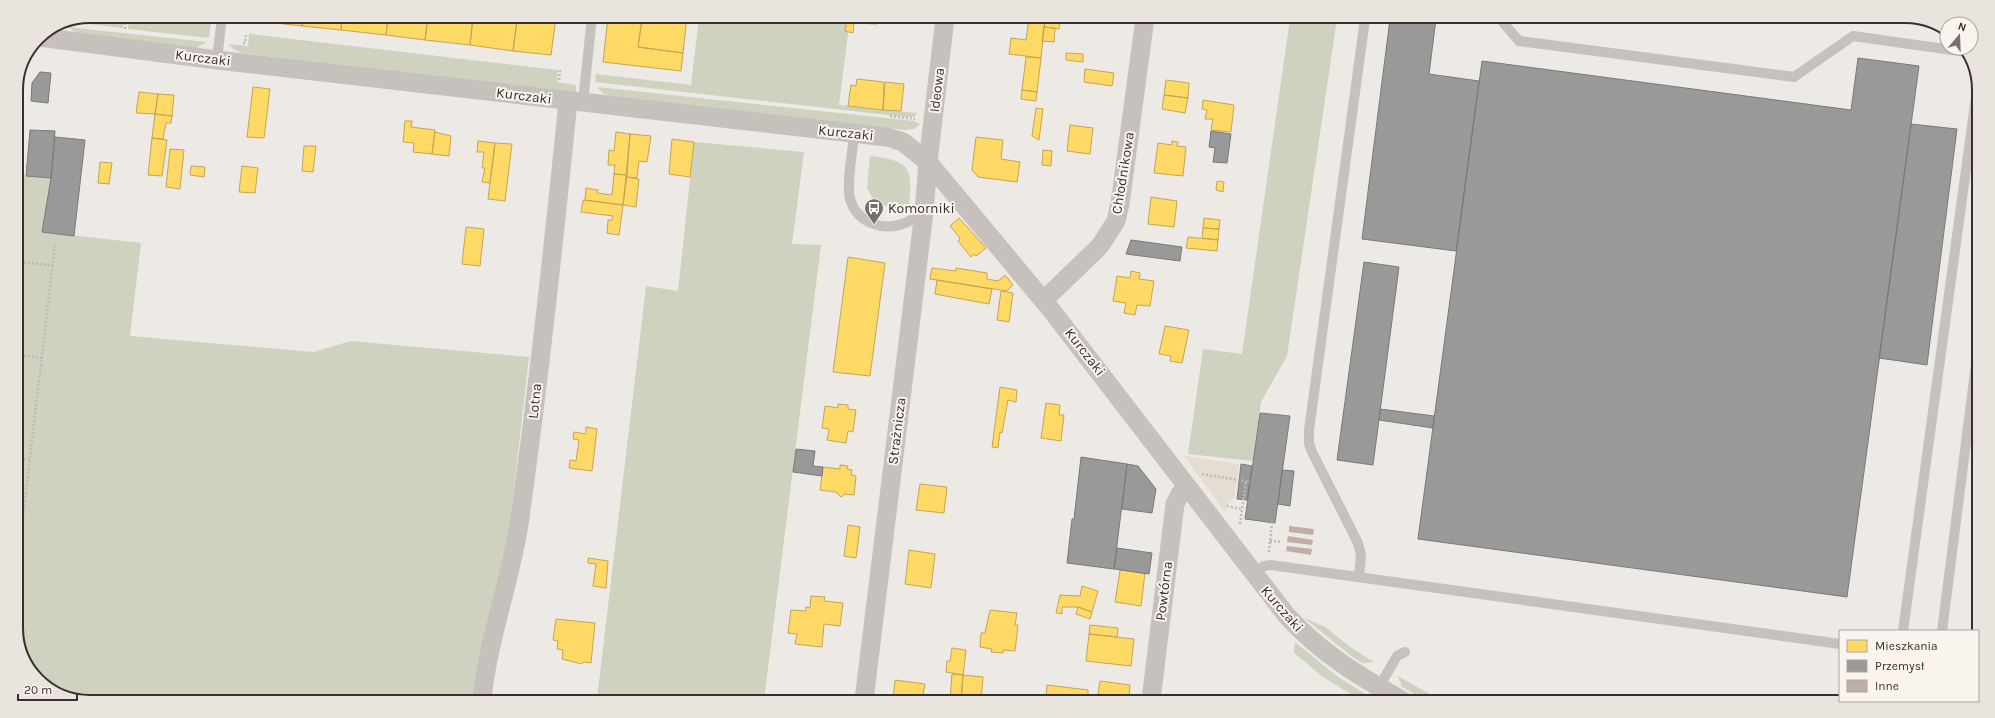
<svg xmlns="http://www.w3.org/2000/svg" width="1995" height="718" viewBox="0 0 1995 718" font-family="Karla,sans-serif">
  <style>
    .green { fill: #ced2bf }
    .plaza { fill: #e6ddd2 }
    .homes { fill: #ffd966; stroke: #c3a654 }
    .industry { fill: #999; stroke: #7c7978 }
    .building { fill: #bfafa8 }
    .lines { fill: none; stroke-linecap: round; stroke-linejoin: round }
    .path { stroke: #bfbab5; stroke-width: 2.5; stroke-dasharray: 2 2; stroke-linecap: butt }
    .lane { stroke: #c6c1bd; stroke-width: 10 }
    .street { stroke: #c6c1bd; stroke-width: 19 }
    .labels { text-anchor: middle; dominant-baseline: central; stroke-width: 4; stroke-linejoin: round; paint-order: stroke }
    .street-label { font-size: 14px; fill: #372f2b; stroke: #f9f4ed }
    .poi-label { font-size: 14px; fill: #372f2b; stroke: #f9f4ed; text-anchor: start }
    .rim { fill: none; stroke: #372f2b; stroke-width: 2 }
  </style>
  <rect width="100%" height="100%" fill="#ede9e4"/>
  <path class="green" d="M 90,16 L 124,16 L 123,28 L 79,23 L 79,18 Z
    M 129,16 L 212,16 L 209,38 L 128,29 Z
    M 699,17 L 850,18 L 839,105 L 917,113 L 914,117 L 906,117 L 595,82 L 596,74 L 691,85 Z
    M 1290,19 L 1337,19 L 1287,356 L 1261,402 L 1253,461 L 1188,454 L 1203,349 L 1242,354 Z
    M 68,27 L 206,42 L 197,48 L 80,35 Z
    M 249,34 L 558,70 L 557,82 L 576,85 L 576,93 L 242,53 L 233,49 L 229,44 L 248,46 Z
    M 597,87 L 914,121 L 920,124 L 914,129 L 905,130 L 610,96 L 603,93 Z
    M 694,142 L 804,152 L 792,244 L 821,245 L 764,700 L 597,699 L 646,286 L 678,291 Z
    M 870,156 C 912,161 912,168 909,207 L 893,209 L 874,201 L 867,188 Z
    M 16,175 L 51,178 L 43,232 L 141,243 L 130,336 L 313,352 L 351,341 L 529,357 L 510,524 L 476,699 L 67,698 L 31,673 L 16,633 Z
    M 1304,618 L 1325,627 L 1353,649 L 1374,662 L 1362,663 L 1354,658 Z
    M 1295,642 L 1338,677 L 1377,701 L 1362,701 L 1344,690 L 1323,677 L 1294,653 Z
    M 1398,676 L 1442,701 L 1427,701 L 1402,687 Z"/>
  <path class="plaza" d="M 1184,456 L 1239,464 L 1234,498 L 1227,504 L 1226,513 Z"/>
  <path class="homes" d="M 259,16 L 303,16 L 302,26 L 258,21 Z
    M 303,16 L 342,17 L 341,30 L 302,26 Z
    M 342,17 L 388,17 L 386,35 L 341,30 Z
    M 388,17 L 428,17 L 425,40 L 386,35 Z
    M 428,17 L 473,17 L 470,45 L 425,40 Z
    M 473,17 L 524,17 L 523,20 L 517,19 L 513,51 L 470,45 Z
    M 524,17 L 556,17 L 551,55 L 513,51 L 517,19 L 523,20 Z
    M 608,17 L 646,17 L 646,20 L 642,19 L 638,47 L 683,53 L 681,71 L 603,62 Z
    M 646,17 L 687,17 L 683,53 L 638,47 L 642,19 L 646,20 Z
    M 847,18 L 878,18 L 877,24 L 854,23 L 853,33 L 845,31 Z
    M 1029,18 L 1045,20 L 1041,58 L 1009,54 L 1011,38 L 1026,40 Z
    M 1046,18 L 1060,18 L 1059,29 L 1044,27 Z
    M 1044,27 L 1055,28 L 1054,42 L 1042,41 Z
    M 1066,53 L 1083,54 L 1083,62 L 1066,60 Z
    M 1026,57 L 1041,58 L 1037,92 L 1022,90 Z
    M 1085,69 L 1114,73 L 1112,86 L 1084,82 Z
    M 857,79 L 884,82 L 883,110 L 848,106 L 851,85 L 856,86 Z
    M 1166,80 L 1189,83 L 1188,98 L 1164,95 Z
    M 885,82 L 904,84 L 901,111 L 883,110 Z
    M 253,87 L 270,89 L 264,138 L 247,137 Z
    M 1022,90 L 1037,92 L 1036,101 L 1021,99 Z
    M 139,92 L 158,94 L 155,114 L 136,113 Z
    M 158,94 L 174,95 L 172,116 L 155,114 Z
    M 1164,95 L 1188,98 L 1185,113 L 1162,109 Z
    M 1203,100 L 1234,105 L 1231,132 L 1211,130 L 1213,119 L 1205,119 L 1207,110 L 1202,109 Z
    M 1036,108 L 1043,109 L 1039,140 L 1032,136 Z
    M 155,114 L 172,116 L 171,123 L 166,123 L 163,139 L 152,138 Z
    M 405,121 L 412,121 L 411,127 L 435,130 L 432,154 L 413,152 L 414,143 L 403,142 Z
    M 1070,125 L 1093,128 L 1090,154 L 1067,151 Z
    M 435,132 L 451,136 L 449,156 L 432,154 Z
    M 616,132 L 630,134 L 627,175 L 614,174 L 615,165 L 608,165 L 609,150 L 614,151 Z
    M 630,134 L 651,136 L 647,162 L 639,161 L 637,178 L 626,177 Z
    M 976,137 L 1003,140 L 1001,159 L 1020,162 L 1017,182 L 978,177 L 972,170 Z
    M 152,138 L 167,140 L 162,176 L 148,175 Z
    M 672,139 L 694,142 L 690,177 L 669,174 Z
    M 478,141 L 495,143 L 490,183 L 482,182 L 485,168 L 482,168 L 484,152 L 477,152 Z
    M 1172,141 L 1178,142 L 1177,146 L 1186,147 L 1183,176 L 1154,173 L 1158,143 L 1172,145 Z
    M 495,143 L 512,144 L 505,201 L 488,199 Z
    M 304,146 L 316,146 L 313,172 L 302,171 Z
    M 170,149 L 184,150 L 180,189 L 166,187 Z
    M 1043,150 L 1052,151 L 1051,166 L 1042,165 Z
    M 100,162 L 112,163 L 109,184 L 98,183 Z
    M 191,166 L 205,167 L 204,177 L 190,175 Z
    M 242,166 L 258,168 L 255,193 L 239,192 Z
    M 614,174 L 627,175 L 623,205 L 585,200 L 586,188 L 598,190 L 597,193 L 612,195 Z
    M 626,177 L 639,179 L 636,207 L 623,205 Z
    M 1217,181 L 1224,182 L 1223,192 L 1216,190 Z
    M 1151,197 L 1177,201 L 1174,227 L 1148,224 Z
    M 583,200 L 623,205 L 619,235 L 607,233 L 608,220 L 612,220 L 613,216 L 581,212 Z
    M 959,218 L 986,248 L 976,256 L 974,254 L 971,257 L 958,241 L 960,238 L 950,226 Z
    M 1204,218 L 1220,220 L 1219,229 L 1203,228 Z
    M 466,227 L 484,229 L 480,266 L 462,264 Z
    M 1203,228 L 1219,229 L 1218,240 L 1202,238 Z
    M 1188,237 L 1218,240 L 1217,251 L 1186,248 Z
    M 848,257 L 885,263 L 870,376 L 833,372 Z
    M 932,268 L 956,271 L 956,268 L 987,273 L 987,279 L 998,281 L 1005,275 L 1013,285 L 1007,291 L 930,279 Z
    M 1131,271 L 1140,273 L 1139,279 L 1154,281 L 1150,306 L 1137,305 L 1135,315 L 1124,313 L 1126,303 L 1113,301 L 1117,276 L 1130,278 Z
    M 937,280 L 992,289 L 989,304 L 935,294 Z
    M 1001,291 L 1013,293 L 1009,322 L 997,320 Z
    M 1165,326 L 1189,330 L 1182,363 L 1170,361 L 1171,356 L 1159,354 Z
    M 1000,387 L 1017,390 L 1016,402 L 1008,400 L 1002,433 L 1000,432 L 998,448 L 992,447 Z
    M 1046,403 L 1060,405 L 1059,415 L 1064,415 L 1061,441 L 1041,438 Z
    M 838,404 L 848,405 L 848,409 L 856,410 L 853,432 L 848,431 L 846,443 L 827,440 L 829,429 L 822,428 L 825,406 L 838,408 Z
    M 586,427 L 597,429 L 592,471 L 569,468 L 570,460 L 576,461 L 579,440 L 573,439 L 574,432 L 586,434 Z
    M 840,465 L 848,466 L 847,469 L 852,470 L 851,475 L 856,476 L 854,495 L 845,494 L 841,497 L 836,492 L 820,490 L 823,467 L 840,469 Z
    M 920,484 L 947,487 L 944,513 L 916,510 Z
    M 848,525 L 860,527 L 856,558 L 844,556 Z
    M 909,550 L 935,554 L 931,588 L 905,584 Z
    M 588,558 L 608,561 L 606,588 L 593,586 L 596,564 L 588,563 Z
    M 1120,570 L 1145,573 L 1141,606 L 1115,602 Z
    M 1082,586 L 1098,591 L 1092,612 L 1078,607 L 1062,607 L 1062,614 L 1056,613 L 1060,595 L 1080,596 Z
    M 811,596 L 825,597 L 824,601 L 843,603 L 840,626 L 824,624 L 822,647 L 795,644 L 797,634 L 788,633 L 791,610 L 806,611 L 806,607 L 810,608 Z
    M 1078,607 L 1092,612 L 1090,619 L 1076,614 Z
    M 990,610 L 1017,613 L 1015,625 L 1018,625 L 1015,651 L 1003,650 L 1003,653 L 991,652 L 992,649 L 980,647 L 981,633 L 985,633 Z
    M 556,619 L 595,623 L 591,663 L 584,662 L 582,664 L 562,659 L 563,650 L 557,649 L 558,641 L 553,640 Z
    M 1090,625 L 1118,628 L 1117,637 L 1089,634 Z
    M 1089,634 L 1134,639 L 1131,666 L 1086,661 Z
    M 952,648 L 966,650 L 963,675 L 946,672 L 947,661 L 950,661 Z
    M 952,674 L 963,675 L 961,700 L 950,700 Z
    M 963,675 L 983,677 L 981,700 L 961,700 Z
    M 895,680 L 925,684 L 922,700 L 893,700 Z
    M 1100,681 L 1130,685 L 1129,700 L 1097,700 Z
    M 1047,685 L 1088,690 L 1088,700 L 1046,697 Z"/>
  <path class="industry" d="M 1390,19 L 1436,19 L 1429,74 L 1479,81 L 1456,251 L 1362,239 Z
    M 1858,58 L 1919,66 L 1847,597 L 1418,539 L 1482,61 L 1851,110 Z
    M 40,72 L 51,73 L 48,103 L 31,101 L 32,83 Z
    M 1911,124 L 1957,129 L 1927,365 L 1879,358 Z
    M 30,130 L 55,131 L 51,178 L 26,176 Z
    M 1211,131 L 1231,134 L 1227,163 L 1213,162 L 1215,148 L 1209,147 Z
    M 55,137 L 85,140 L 74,236 L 42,232 L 51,178 Z
    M 1131,240 L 1182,247 L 1180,261 L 1126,254 Z
    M 1364,262 L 1399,267 L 1373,465 L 1337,460 Z
    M 1380,409 L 1434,416 L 1433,428 L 1379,420 Z
    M 1260,413 L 1290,416 L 1275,523 L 1245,519 Z
    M 796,449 L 815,451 L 813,466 L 823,467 L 822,476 L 793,472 Z
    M 1081,457 L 1127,464 L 1114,569 L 1067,563 L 1072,519 L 1074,519 Z
    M 1127,464 L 1138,466 L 1156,489 L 1152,513 L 1122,509 Z
    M 1241,464 L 1252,466 L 1247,500 L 1237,499 Z
    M 1282,470 L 1294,471 L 1290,506 L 1278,504 Z
    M 1117,548 L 1152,553 L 1149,574 L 1114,569 Z"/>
  <path class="building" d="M 1289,526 L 1314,529 L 1313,535 L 1289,532 Z
    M 1288,536 L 1313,540 L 1312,545 L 1287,542 Z
    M 1287,546 L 1312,549 L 1311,555 L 1286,551 Z"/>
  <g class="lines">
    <path class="path" d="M 125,29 L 126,16
      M 243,43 L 245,43 L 246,34
      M 559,80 L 560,70
      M 890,116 L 915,119
      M 16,262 L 53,265
      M 16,355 L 42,358
      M 16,458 L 30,460
      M 1202,474 L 1250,482
      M 1227,506 L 1242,509
      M 1240,524 L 1246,481
      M 1270,541 L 1282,542
      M 1269,552 L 1272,522
      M 16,577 L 55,244"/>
    <path class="lane" d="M 1500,19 L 1519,41 L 1794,77 L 1853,36 L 1966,52
      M 217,60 L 222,16
      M 583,102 L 592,17
      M 854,134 C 853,152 846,181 850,199 C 857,223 883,232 905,223 C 912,220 918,216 924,212
      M 1253,573 L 1264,566 L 1271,565 L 1840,644
      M 1359,577 L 1361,555 L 1358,543 L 1313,454 L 1309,444 L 1309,430 L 1365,19
      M 1903,631 L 1978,82
      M 1942,631 L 1977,356
      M 1379,687 L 1397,656 L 1405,652
      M 1747,702 L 1747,700
      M 1894,702 L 1895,701"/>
    <path class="street" d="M 39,37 L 217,60 L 887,137 L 903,142 L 928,162 L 1052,311 L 1287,616 C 1322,654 1359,676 1403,701
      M 1044,300 L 1100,246 L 1116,221 L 1120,204 L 1145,18
      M 482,699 C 488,639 510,583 519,524 C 539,383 554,242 568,101
      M 864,700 L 924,212 L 928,162 L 945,18
      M 1151,700 L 1175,504 L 1180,494 L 1187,487"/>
  </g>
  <defs>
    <symbol id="bus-pin" viewBox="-11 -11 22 30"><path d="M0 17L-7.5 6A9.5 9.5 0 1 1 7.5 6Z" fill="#77706c" stroke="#f9f4ed"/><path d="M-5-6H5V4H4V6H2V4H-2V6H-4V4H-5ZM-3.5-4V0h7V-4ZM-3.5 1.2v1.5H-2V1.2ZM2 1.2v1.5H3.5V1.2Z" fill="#fff"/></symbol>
  </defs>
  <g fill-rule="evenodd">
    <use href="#bus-pin" x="863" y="197" width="22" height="30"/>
  </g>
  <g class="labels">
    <g class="street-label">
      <text transform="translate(203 58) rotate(7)">Kurczaki</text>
      <text transform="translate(937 90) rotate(-83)">Ideowa</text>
      <text transform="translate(524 96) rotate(7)">Kurczaki</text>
      <text transform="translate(846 133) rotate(6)">Kurczaki</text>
      <text transform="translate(1123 173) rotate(-81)">Chłodnikowa</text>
      <text transform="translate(1085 352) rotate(52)">Kurczaki</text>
      <text transform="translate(535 401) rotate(-84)">Lotna</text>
      <text transform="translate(897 431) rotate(-83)">Strażnicza</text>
      <text transform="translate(1164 591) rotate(-83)">Powtórna</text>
      <text transform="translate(1282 609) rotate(49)">Kurczaki</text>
    </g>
    <g class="poi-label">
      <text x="888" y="208">Komorniki</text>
    </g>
  </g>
  <path d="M0 0H1995V718H0ZM90 23H1905A67 67 0 0 1 1972 90V628A67 67 0 0 1 1905 695H90A67 67 0 0 1 23 628V90A67 67 0 0 1 90 23Z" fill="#e9e4dd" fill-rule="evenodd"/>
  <path class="rim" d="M90 23H1905A67 67 0 0 1 1972 90V628A67 67 0 0 1 1905 695H90A67 67 0 0 1 23 628V90A67 67 0 0 1 90 23Z"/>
  <rect x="1839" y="630" width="140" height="72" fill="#f9f4ed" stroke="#aba59f"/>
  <rect x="1847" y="640" width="20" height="12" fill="#ffd966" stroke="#aba59f"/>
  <text x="1875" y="650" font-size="12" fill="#372f2b">Mieszkania</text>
  <rect x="1847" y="660" width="20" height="12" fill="#999999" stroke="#aba59f"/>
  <text x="1875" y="670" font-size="12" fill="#372f2b">Przemysł</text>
  <rect x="1847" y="680" width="20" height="12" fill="#bfafa8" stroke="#aba59f"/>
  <text x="1875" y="690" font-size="12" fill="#372f2b">Inne</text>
  <g transform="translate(1959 36) rotate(19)"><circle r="19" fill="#f9f4ed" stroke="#aba59f"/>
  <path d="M0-3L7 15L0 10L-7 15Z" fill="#77706c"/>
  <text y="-6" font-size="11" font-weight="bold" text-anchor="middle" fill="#372f2b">N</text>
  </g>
  <path d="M18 694v6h59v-6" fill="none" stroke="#372f2b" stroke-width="2"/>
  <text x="24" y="694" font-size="12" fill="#372f2b" stroke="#f9f4ed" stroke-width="3" paint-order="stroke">20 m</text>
</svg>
